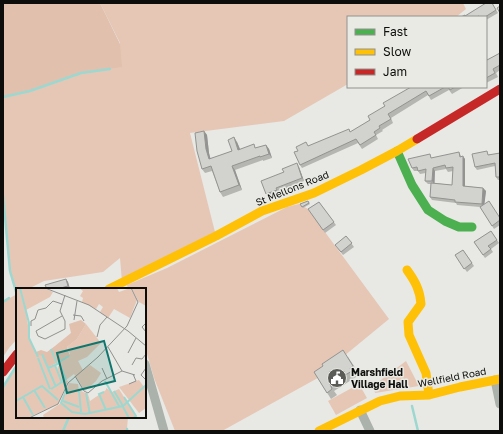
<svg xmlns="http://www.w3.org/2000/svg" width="503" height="434" viewBox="0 0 503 434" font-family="'Golos Text',sans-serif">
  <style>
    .green { fill: #e6c7b5 }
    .forest { fill: #e1c0ad }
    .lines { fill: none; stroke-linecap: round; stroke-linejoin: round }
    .stream { stroke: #9cd8d0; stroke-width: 2.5 }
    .street { stroke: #abb1ab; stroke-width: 9 }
    .fast { stroke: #4caf50; stroke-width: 9 }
    .slow { stroke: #ffc107; stroke-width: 9 }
    .jam { stroke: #c62828; stroke-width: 9 }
    .wall { fill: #b5b5b2; fill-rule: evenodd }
    .shaded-wall { fill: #939391 }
    .building { fill: #d2d2cf; stroke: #939391 }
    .labels { text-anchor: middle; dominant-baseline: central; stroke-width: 3; stroke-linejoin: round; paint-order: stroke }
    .street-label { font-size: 10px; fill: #0d0d0b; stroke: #e9eae4 }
    .poi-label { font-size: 10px; font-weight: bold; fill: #0d0d0b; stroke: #e9eae4; text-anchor: start }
    .inset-river { fill: none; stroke: #9cd8d0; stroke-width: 2 }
    .inset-road { fill: none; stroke: #90918e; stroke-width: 1 }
    .view { fill: #0f766e; fill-opacity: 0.15; stroke: #0f766e; stroke-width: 2 }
    .inset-edge { fill: none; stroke: #0d0d0b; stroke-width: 2 }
  </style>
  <rect width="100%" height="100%" fill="#e8e9e5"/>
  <path class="green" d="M 100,3 L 463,3 L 466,9 L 456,17 L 348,17 L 348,84 L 284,121 L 190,133 L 216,236 L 122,282 L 120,258 L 103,272 L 44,281 L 28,289 L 17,289 L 17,339 L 9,348 L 3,357 L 3,302 L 17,294 L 10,271 L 3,195 L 3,97 L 30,91 L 81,73 L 110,69 L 120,43 Z
    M 299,204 L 308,209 L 389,319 L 316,379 L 222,431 L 175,431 L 154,378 L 145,347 L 145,289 L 128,289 L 127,285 L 167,268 L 287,207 Z
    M 406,361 L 419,386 L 375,393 L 373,386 Z
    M 17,365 L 17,417 L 128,417 L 127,429 L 130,431 L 3,431 L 3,387 Z
    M 359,384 L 367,398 L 336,415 L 328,401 Z"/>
  <path class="forest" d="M 3,3 L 100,3 L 120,44 L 122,67 L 81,73 L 30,91 L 3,97 Z"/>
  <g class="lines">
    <path class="stream" d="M 3,97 L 30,91 L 81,73 L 110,69
      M 3,195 L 10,271 L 17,295
      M 3,302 L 9,298
      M 3,387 L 17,365
      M 412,406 L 418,431
      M 63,431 L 69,417
      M 127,431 L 127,429"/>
    <path class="street" d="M 145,364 L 164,431
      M 495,380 L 500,404
      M 360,410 L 370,431"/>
    <path class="fast" d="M 397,151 L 412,185 L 428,210 L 445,221 L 459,227 L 472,227"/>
    <path class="slow" d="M 407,270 C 415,281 420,290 421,304 L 408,322 L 409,335 L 426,373 L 429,395
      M 109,289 L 216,236 L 262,211 L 314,193 L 361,170 L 397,151 L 417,139
      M 319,431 L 380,401 L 400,396 L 429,395 L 460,387 L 500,379"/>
    <path class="jam" d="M 417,139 L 500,89
      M 3,372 L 17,354"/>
  </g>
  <path class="wall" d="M 492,3 L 498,13 L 486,20 L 486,17 L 461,17 L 465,16 Z
    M 500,53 L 500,70 L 496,73 L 498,77 L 486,83 L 486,57 L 488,60 Z
    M 411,87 L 464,87 L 452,94 L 449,90 L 431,100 L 428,95 L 391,118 L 393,123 L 382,130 L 383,131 L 376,135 L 378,139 L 362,149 L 358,143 L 302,168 L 300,165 L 309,146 L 351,132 L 370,120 L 385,106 Z
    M 204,131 L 207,135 L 209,153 L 210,159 L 232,151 L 237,142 L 240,149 L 256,148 L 266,145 L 269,149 L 272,158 L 263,161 L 263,160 L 235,170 L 242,190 L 223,197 L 220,192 L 212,171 L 205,173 L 202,169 Z
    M 459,152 L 461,156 L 465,159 L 465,186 L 483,188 L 486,191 L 484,204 L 500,218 L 500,225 L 494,229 L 480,207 L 457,205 L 456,203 L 432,200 L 430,197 L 431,184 L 428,184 L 425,181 L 426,173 L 420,174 L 418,171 L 414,171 L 412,168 ZM 446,169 L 448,172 L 453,171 L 452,185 L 435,183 L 435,171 Z
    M 500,153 L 500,180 L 498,180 L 496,177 L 495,166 L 477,170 L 475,167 L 490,154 L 490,155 Z
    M 299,167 L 304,181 L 279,191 L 280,194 L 268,198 L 266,194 Z
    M 308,201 L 310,204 L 303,208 L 300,204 Z
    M 319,202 L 336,225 L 325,233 L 308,209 Z
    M 491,231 L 499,243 L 491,249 L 493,252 L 485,258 L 474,242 Z
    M 346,236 L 354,247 L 343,255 L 335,245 Z
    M 463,250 L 474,266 L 467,272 L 455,255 Z
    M 66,279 L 68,282 L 70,289 L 47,289 Z
    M 348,357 L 358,372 L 354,374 L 356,377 L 334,391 L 337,395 L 331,399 L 314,372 Z"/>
  <path class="shaded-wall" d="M 204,131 L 207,135 L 209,153 L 212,164 L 209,159 L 206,149 Z
    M 234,137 L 237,142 L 242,154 L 238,150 Z
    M 266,145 L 269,149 L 272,158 L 269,154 Z
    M 463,156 L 465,159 L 465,189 L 463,186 Z
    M 297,163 L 299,167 L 304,181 L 302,178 Z
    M 232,166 L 235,170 L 242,190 L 239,185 Z
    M 433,168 L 435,171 L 434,184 L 432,181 Z
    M 483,188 L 486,191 L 484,208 L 482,204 Z
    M 66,279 L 68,282 L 70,289 L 68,286 Z"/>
  <path class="building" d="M 486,3 L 492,3 L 496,10 L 485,17 L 480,17 L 479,16 L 476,17 L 461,17 L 465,15 L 465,16 Z
    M 500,6 L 500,13 L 497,8 Z
    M 500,53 L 500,65 L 493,69 L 495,73 L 486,78 L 486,58 L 487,60 Z
    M 411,87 L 445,87 L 429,96 L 426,91 L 388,114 L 391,119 L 379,126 L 380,128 L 374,132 L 376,135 L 360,145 L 356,139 L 300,165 L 294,152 L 298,151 L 296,147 L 306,142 L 308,146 L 349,129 L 350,132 L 370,120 L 368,116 L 385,106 L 383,103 Z
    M 448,87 L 455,87 L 450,90 Z
    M 204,131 L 206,149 L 209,159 L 232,151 L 228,140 L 234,137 L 238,150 L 254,144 L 255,148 L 266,145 L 269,154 L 260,157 L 260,156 L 232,166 L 239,185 L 220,192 L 211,166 L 202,169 L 197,151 L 195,133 Z
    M 487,151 L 488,155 L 500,153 L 500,177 L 496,177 L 495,163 L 475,167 L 472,154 Z
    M 459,152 L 460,157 L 463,156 L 463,186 L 483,188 L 482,204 L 455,202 L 455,200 L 430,197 L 431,183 L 452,185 L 453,167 L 446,168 L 445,165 L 433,168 L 432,181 L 425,181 L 426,169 L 418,171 L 417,167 L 412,168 L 408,159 L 430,154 L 431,158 Z
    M 297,163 L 302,178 L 276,188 L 277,190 L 266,194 L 261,181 L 284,172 L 282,169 Z
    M 308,201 L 309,203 L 302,207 L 300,204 Z
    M 489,201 L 500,218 L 500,220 L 492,226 L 480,207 Z
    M 319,202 L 334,222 L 323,230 L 308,209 Z
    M 491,231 L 497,240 L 488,246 L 491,249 L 483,255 L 474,242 Z
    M 346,236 L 352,243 L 341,252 L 335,245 Z
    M 463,250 L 472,263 L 464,269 L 455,255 Z
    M 66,279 L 68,286 L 57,289 L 47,289 L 45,285 Z
    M 343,350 L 353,366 L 350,368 L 352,371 L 330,384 L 332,389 L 327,393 L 314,372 L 323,366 L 322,364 Z"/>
  <defs>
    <symbol id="civic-disc" viewBox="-11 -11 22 22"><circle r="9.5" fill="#5a5a57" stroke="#e9eae4"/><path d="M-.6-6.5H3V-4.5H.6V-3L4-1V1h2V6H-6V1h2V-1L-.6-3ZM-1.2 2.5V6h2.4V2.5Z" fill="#fff"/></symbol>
  </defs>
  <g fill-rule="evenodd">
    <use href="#civic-disc" x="326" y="367" width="22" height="22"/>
  </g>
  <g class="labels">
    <g class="street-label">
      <text transform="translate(292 188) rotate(-22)">St Mellons Road</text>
      <text transform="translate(452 377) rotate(-11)">Wellfield Road</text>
    </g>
    <g class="poi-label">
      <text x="351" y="372">Marshfield<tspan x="351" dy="12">Village Hall</tspan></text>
    </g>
  </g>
  <g transform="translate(16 288)">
    <rect width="130" height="130" fill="#e8e9e5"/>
    <path d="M 0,0 L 28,0 L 37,4 L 34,9 L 10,22 L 14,52 L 22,68 L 26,66 L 31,80 L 39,77 L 41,83 L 42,77 L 46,83 L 43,74 L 54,66 L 51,59 L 61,51 L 70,36 L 85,55 L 71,69 L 62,73 L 67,82 L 74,77 L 85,85 L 80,93 L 69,103 L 58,86 L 50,92 L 52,93 L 42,116 L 11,130 L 0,129 ZM 63,0 L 101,0 L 103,4 L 114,0 L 121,12 L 114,30 L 98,21 L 92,30 L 84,24 L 87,19 L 83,16 L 80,21 L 66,14 L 67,10 L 64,8 L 67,3 ZM 115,0 L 130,0 L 130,18 L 123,14 ZM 123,92 L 128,99 L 130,97 L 130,120 L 123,125 L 103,99 ZM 53,95 L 62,96 L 63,102 L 72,106 L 74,113 L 90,102 L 90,100 L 96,104 L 103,101 L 120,128 L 117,130 L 28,130 L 27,127 L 45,115 Z" fill="#e6c7b5"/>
    <path d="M 65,32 L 70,36 L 61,51 L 51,59 L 54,68 L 31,80 L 26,67 L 22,68 L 20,64 L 25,62 L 31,64 L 39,58 L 55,45 L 53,36 Z" fill="#e1c0ad"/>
    <path class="inset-river" d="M 4,0 L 13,35 L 13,50 L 22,69M 35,61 L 41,76M 26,66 L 40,99M 22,70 L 34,101M 39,77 L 46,95M 32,80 L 44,75M 50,92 L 43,74 L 53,68M 89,93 L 103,118M 51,100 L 45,115 L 56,124 L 69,126 L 107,118 L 130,97M 35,101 L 49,92M 18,102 L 29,120M 63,102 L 65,124M 98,103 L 107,118M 88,104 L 83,106 L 90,122M 70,105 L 74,126M 7,109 L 17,127M 108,109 L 120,128 L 117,130M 0,113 L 26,98 L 42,112M 47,113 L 63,119M 107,119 L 113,130"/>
    <path class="inset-road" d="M 29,0 L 73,17 L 112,43 L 130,58M 57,27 L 65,28 L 68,33M 46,28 L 20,43 L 22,48 L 29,51 L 49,41 L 49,33 L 44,23 L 49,7M 58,32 L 61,13M 130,35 L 126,39 L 130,44M 15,38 L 15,33 L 19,31 L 22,22 L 30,20 L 37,13 L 46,16M 81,49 L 84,37 L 91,29M 92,59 L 106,83M 112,65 L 120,50M 116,77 L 120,70 L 126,71 L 130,66M 86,80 L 91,91M 130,80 L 125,87 L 130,92M 106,83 L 119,87M 59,88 L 68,103 L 72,105 L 86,93 L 106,83M 113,96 L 120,93 L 117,86M 13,130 L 42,116 L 52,95 L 82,69 L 111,38 L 122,14 L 115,0"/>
    <path class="view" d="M 88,53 L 99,93 L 51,105 L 41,65 Z"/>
    <rect width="130" height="130" class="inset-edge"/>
  </g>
  <rect width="503" height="434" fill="none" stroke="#0d0d0b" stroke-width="8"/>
  <rect x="347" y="16" width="140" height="72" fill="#e9eae4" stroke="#91928d"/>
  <rect x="355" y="29" width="20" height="6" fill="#4caf50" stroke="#91928d"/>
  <text x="383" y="36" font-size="12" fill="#0d0d0b">Fast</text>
  <rect x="355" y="49" width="20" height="6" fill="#ffc107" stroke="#91928d"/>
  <text x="383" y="56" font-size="12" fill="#0d0d0b">Slow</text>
  <rect x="355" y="69" width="20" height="6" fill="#c62828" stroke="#91928d"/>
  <text x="383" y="76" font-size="12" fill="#0d0d0b">Jam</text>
</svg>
